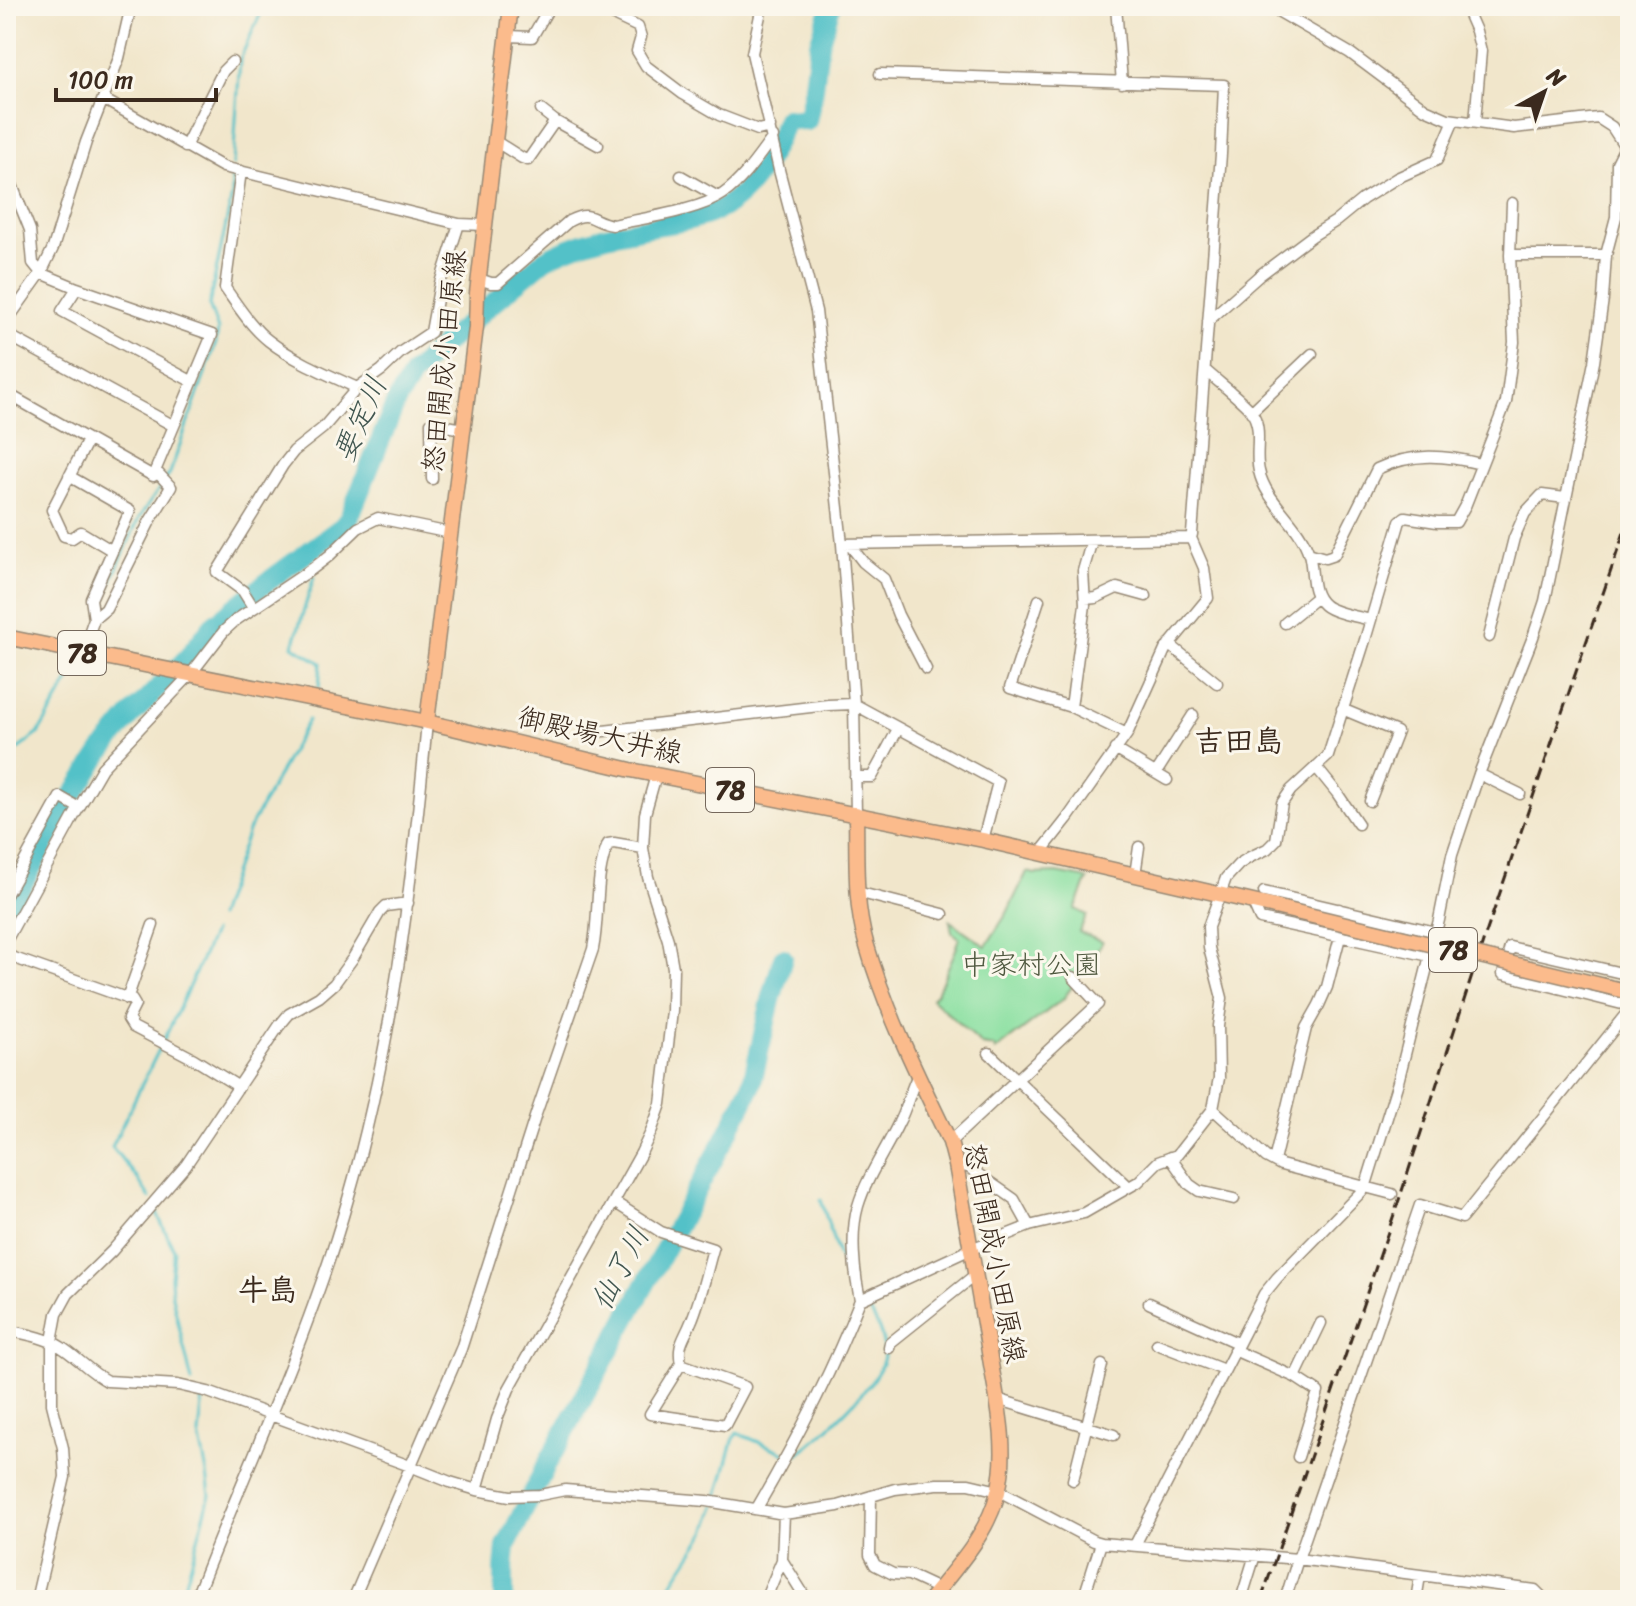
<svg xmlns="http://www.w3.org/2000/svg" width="1636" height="1606" viewBox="0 0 1636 1606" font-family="Sriracha,'Klee One',sans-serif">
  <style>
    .green { fill: #8ce0a2; stroke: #648560; stroke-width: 2 }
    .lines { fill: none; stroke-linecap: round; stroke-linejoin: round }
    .stream { stroke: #53c1c8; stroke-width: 3 }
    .river { stroke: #53c1c8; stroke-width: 20 }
    .minor-casing { stroke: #968874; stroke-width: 13 }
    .major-casing { stroke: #968874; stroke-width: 17 }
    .minor { stroke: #fff; stroke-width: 10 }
    .major { stroke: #fbbb8c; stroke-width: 14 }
    .rail { stroke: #3b2a1e; stroke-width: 3; stroke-dasharray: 12 6; stroke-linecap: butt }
    .major-bridge-casing { stroke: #968874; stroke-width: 17; stroke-linecap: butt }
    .major-bridge { stroke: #fbbb8c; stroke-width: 14 }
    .labels { text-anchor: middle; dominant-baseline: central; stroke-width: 6; stroke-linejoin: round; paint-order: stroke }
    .shield { fill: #fbf7ec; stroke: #75685c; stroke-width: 2 }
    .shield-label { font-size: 26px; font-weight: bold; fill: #3b2a1e }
    .street-label { font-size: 28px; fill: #3b2a1e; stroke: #fbf7ec }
    .park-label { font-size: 28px; fill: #4f583f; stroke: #fbf7ec }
    .water-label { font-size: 30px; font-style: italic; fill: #425751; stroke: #fbf7ec }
    .neighbourhood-label { font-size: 30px; font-weight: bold; fill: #3b2a1e; stroke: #fbf7ec }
  </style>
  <rect width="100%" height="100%" fill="#fbf7ec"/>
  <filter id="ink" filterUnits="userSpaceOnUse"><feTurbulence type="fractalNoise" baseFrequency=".0125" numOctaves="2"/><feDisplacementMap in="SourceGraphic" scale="16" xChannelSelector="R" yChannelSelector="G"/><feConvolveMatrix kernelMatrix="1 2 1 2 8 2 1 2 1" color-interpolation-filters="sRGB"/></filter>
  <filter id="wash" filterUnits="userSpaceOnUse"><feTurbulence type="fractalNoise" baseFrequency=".006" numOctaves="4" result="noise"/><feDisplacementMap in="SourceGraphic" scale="32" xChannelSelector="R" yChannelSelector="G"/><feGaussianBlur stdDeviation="1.8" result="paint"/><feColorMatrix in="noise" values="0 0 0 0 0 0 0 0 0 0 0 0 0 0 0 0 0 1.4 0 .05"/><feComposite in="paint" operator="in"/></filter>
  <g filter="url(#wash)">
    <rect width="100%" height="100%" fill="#f1e6cb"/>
    <path class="green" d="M 1027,872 L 1035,874 L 1057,873 L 1088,879 L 1075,909 L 1087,915 L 1079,932 L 1102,942 L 1093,958 L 1063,999 L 995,1051 L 994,1047 L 982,1045 L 932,999 L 938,991 L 957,947 L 956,946 L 959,938 L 952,932 L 950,921 L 986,946 L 1007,913 Z"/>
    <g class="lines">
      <path class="stream" d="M 233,165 L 240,59 L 264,6
        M 314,558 L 315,546
        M 314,577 L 293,646 L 321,663 L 319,687
        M 104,598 L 139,518 L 170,473 L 216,343 L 218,330 L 209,305 L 232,195 L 232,172
        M 6,758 L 38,734 L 75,671
        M 218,917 L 248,831 L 308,720
        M 150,1198 L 137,1178 L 112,1147 C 145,1075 183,1006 213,932
        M 821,1200 L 838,1255 L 851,1278
        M 154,1207 L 174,1250 L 171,1277 L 172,1296 L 192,1382
        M 792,1454 L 797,1454 C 818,1439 883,1381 884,1355 C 885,1336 874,1318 865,1302
        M 717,1499 L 733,1441 L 737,1433 L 785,1453
        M 181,1600 L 210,1495 L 206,1468 L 199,1435 L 203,1395
        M 668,1600 L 667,1591 L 706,1532 L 715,1506"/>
      <path class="river" d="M 6,915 L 64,809 L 102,751 L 131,716 L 188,657 L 213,625 L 270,580 L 343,526 L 349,518 L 396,402 L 412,375 L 444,344 L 544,260 C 578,241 612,234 650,227 C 673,223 701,220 722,208 C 754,190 773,152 786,119 L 807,121 L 814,88 L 819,44 L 831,6
        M 504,1600 L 504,1569 L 506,1546 L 544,1470 L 728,1133 L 751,1087 L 771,1000 L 783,958"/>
    </g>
  </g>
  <g filter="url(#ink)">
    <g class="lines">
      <defs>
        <path id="minor" d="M 601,6 L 617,17 L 638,27 L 641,37 L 637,51 L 646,66 L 683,94 L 719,115 L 758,130 L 770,127
          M 762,6 L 752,53 L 779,170 L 816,311 L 842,544 L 854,704 L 856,814
          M 1116,6 L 1122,83
          M 1269,6 L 1350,53 L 1425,109 L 1448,119 L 1514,128 L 1598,118 L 1612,127 L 1625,147
          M 1465,6 L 1476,31 L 1481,51 L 1475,122
          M 508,36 L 532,37 L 550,6
          M 103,99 L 223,167 L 459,224 L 485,225
          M 541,110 L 555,121 L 598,145
          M 495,141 L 522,158 L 528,160 L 555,121
          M 185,147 L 223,71 L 232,62
          M 6,170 L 30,230 L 33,263 L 41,273 L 77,288 L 212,335 L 153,476 L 6,393
          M 241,171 L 225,288 C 238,306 251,327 269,341 C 295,361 327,374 357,388
          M 681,176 L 718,197
          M 1510,255 L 1606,255
          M 479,279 L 491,283 L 498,283 L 569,221 C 592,209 591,222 613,225 C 643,218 699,211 723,194 C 743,180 758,157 773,137
          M 77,288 L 62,311 L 191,381
          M 1208,321 L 1260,275 L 1312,236 L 1336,221 L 1363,199 L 1397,178 L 1437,160 L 1454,120
          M 6,322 L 41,273 L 53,248 L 86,142 L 119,58 L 131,6
          M 6,334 L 174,426
          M 1205,370 C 1218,382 1240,398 1251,411 C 1264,429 1254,451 1259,471 C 1266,503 1299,522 1309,554 C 1314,572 1309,592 1324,605 C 1333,613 1359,617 1371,620
          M 1251,412 L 1312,354
          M 88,440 L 52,510 L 64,536 L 72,538 L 81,532 L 111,550
          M 69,476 L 130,511 L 91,599 L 94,619
          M 432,479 L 431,423 L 463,429
          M 842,544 L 1191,538 L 1192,534 L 1221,154 L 1224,85 L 880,74
          M 849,544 L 863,562 L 884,579 L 898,615 L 926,669
          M 1308,553 L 1325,558 L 1334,555 L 1377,469 C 1413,452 1445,455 1481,464
          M 1085,599 L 1096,598 L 1117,588 L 1146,596
          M 1039,600 L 1010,688 L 1071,707 L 1127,734 L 1067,819 L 1040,853
          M 253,607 L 243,591 L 217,572 L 283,465 L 294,451 L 323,428 L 357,388 L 382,370 L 401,352 L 431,332 L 440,283 L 459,224
          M 1285,623 L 1317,597
          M 1489,637 L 1514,538 L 1525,513 L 1542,495 L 1565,498
          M 1169,644 L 1217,683
          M 82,653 L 94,619 L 106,609 L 150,521 L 171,487 L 156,471
          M 1071,707 L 1085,605 L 1083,571 L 1092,540
          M 1342,709 L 1397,732 L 1370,801
          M 586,733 L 828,705 L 854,704 L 998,782 L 983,840
          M 1127,734 L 1165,650 L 1208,598 L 1204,568 L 1191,538
          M 1115,749 L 1167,780
          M 1316,767 L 1337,793 L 1358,824
          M 1156,773 L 1193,715
          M 1479,774 L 1520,794
          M 855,777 L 872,777 L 898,729
          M 1135,875 L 1139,847
          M 857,892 L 943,914
          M 1264,892 L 1436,932
          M 6,895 L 60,797 L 79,808
          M 1252,901 L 1260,919 L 1430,956
          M 6,941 L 74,816 L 102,768 L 190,675 L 224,631 L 236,620 L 312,569 L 329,556 L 358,528 L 378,518 L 450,533
          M 6,955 L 132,1000 L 135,1005 L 128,1019 L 133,1027 L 194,1059 L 239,1087
          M 1630,975 L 1510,947 L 1503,974 L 1630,1006
          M 127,999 L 153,925
          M 989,1053 L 1129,1187
          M 1213,1109 L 1266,1157 L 1281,1165 L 1392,1194
          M 950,1142 L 1098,1004 L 1073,977
          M 1170,1157 L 1189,1184 L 1199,1191 L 1234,1199
          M 1274,1161 L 1306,1028 L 1319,1005 L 1327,987 L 1340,937 L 1339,909
          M 956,1165 L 968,1167 L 1014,1199 L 1029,1226
          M 614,1202 L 661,1232 L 713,1249 C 706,1273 701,1299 691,1322 C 684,1340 677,1344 681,1364 L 650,1414 L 725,1425 L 745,1387 L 681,1364
          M 860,1300 C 854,1272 850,1233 858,1206 C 867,1176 886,1150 899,1122 C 907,1107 910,1090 918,1075
          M 1149,1303 L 1237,1343
          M 6,1330 C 24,1334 45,1337 61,1347 C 77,1357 90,1372 107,1381 L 178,1385 L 208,1392 L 410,1466 L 450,1482 L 477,1490 L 510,1496 L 540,1495 L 565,1490 L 707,1501 L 784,1514 L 838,1506 L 895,1489 L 937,1484 L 969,1484 L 999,1491 L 1094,1541 L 1101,1543 L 1298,1559 L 1420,1205 L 1462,1218 L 1630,1009
          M 1157,1344 L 1224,1370
          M 889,1348 L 890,1343 L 975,1275
          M 1234,1350 L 1295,1377 L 1318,1392 L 1298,1457
          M 1295,1377 L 1321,1323
          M 997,1399 L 1114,1435
          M 1073,1480 L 1102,1365
          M 477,1490 L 497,1419 L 509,1389 L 641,1153 L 651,1132 L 661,1104 L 672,1011 L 673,968 L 668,940 L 648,877 L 643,848 L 645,814 L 656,775
          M 871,1496 L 870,1555 L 875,1565 L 893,1574 L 909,1575 L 939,1589
          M 757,1508 C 796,1441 832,1372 860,1300 L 971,1249 L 1029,1226 L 1084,1213 L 1138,1182 L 1158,1162 L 1177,1155 L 1213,1109 L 1219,1078 L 1218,1026 L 1222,998 L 1209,948 L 1208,927 L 1226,878 L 1239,864 L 1250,857 L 1267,849 L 1276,840 L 1282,803 L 1291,790 L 1328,756 L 1365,640 L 1400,521 L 1405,517 L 1437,522 L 1456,522 L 1466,504 L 1506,402 L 1514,342 L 1510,255 L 1512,203
          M 1135,1545 L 1264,1294 L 1277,1278 L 1365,1188 L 1398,1082 L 1439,920 L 1452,855 L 1479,774 L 1533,637 L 1545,601 L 1594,362 L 1603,299 L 1606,255 L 1616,217 L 1617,163 L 1625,147 L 1630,143
          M 782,1560 L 807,1600
          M 1084,1596 L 1099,1600
          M 36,1600 L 65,1477 L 63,1448 L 52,1404 L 52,1341 L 57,1314 L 68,1294 L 112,1251 L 186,1165 L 279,1026 L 289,1014 L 319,997 L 334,984 L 353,958 L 380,912 L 386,906 L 408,903
          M 195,1600 C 246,1467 309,1337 348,1199 C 393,1044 412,883 427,722
          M 353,1600 L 461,1349 L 536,1114 L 593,949 C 600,914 594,878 608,844 L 614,843 L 643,848
          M 765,1600 L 782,1560 L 784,1514
          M 1083,1600 L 1101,1543
          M 1241,1600 L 1255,1555
          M 1285,1600 L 1298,1559 L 1535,1590 L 1545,1600
          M 1416,1600 L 1420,1576"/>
        <path id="major" d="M 6,637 L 427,722 L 631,770 L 983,840 L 1275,907
          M 427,722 L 476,327 L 477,293 L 511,6
          M 856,814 C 857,857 854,902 866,943 C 886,1012 919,1078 950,1142 L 956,1165 C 967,1225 977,1286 988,1346 C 995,1393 1010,1445 998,1492 C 988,1534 956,1567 930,1600"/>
      </defs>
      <use href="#minor" class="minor-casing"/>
      <use href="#major" class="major-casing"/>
      <use href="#minor" class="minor"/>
      <use href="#major" class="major"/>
      <path class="rail" d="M 1261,1600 L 1400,1197 L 1483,942 L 1630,515"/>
      <defs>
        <path id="major-bridge" d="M 1275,907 L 1630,992"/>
      </defs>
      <use href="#major-bridge" class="major-bridge-casing"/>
      <use href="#major-bridge" class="major-bridge"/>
    </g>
  </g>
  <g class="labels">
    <g class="shield">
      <rect x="58" y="631" width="48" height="44" rx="6"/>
      <rect x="706" y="768" width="48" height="44" rx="6"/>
      <rect x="1429" y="928" width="48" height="44" rx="6"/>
    </g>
    <g class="shield-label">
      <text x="82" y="653">78</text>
      <text x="730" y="790">78</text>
      <text x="1453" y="950">78</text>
    </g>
    <g class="street-label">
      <text transform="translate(444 361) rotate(-84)">怒田開成小田原線</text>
      <text transform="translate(600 735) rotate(13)">御殿場大井線</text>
      <text transform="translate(995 1253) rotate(79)">怒田開成小田原線</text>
    </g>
    <g class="park-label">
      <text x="1031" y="964">中家村公園</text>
    </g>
    <g class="water-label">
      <text transform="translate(360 419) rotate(-66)">要定川</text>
      <text transform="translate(620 1268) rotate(-62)">仙了川</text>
    </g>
    <g class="neighbourhood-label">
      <text x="1239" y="741">吉田島</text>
      <text x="268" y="1290">牛島</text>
    </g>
  </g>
  <rect width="1636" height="1606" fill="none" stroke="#fbf7ec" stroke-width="32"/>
  <g transform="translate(1544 92) rotate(40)" stroke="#fbf7ec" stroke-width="6" paint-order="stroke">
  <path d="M0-6L14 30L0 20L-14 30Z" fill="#3b2a1e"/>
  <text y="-12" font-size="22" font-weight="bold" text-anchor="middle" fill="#3b2a1e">N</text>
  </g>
  <path d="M56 88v12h160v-12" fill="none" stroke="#3b2a1e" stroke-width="4"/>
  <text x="68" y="88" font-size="24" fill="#3b2a1e" stroke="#fbf7ec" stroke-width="6" paint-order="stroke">100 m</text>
</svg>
